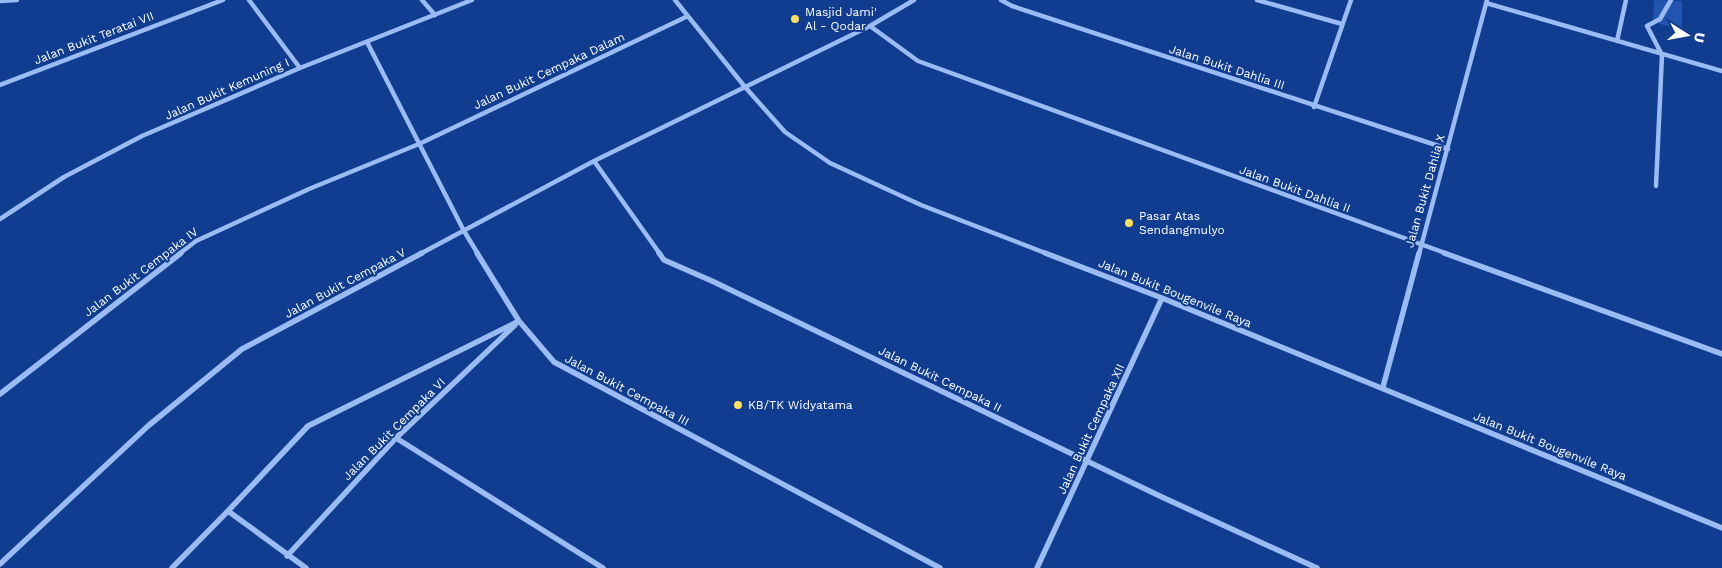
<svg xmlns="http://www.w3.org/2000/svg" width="1722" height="568" viewBox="0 0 1722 568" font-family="'Work Sans',sans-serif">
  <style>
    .green { fill: #2255b0 }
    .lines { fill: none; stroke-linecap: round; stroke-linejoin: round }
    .street-far1 { stroke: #9bbbf3; stroke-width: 4.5 }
    .street { stroke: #9bbbf3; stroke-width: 5.5 }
    .poi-dot { fill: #ffdf5d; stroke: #113d90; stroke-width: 2 }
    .labels { text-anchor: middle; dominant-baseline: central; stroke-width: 4; stroke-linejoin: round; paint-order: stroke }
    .poi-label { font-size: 12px; fill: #fff; stroke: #113d90; text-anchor: start }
    .street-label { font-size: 12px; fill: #fff; stroke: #113d90 }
  </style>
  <rect width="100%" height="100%" fill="#113d90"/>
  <path class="green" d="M 1654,0 L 1682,1 L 1682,30 L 1653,22 Z"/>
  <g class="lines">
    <path class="street-far1" d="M 249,0 L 300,68
      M 422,0 L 435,15
      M 675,0 L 745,87 L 785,132 L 830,163 L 921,205 L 1048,254
      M 1001,0 L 1012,6 L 1448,149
      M 1257,0 L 1342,24
      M 0,1 L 17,0
      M 1486,3 L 1722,71
      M 870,26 L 918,61 L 1448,254
      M 1617,41 L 1626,0
      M 367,42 L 464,231 L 478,254
      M 0,85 L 223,0
      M 1314,107 L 1351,0
      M 594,161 L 660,254
      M 1656,186 L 1662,55 L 1647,26 L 1660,19 L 1671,0
      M 0,219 L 64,177 L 142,136 L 300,68 L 472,0
      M 179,254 L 196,241 L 309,189 L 419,144 L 688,16
      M 420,254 L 594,161 L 870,26 L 914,0
      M 1419,254 L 1487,0"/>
    <path class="street" d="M 477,253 L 519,321 L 554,362 L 940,568
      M 659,253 L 664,260 L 712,281 L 1164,498 L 1317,568
      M 1045,253 L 1162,298 L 1722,528
      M 1444,253 L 1722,354
      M 1383,387 L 1419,253
      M 0,394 L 181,253
      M 396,438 L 603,568
      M 287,556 L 396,438 L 515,325
      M 0,564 L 148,426 L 242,349 L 422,253
      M 172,568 L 228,511
      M 306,568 L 228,511 L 308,426 L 519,321
      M 1037,568 L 1162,298"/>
  </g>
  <g class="poi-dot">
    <circle cx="795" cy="19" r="5"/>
    <circle cx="1129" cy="223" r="5"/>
    <circle cx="738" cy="405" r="5"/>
  </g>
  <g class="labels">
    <g class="poi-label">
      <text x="805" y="12">Masjid Jami'<tspan x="805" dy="14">Al - Qodar</tspan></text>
      <text x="1139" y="216">Pasar Atas<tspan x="1139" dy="14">Sendangmulyo</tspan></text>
      <text x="748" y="405">KB/TK Widyatama</text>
    </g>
    <g class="street-label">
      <text transform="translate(94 38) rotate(-21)">Jalan Bukit Teratai VII</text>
      <text transform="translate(1227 67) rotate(18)">Jalan Bukit Dahlia III</text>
      <text transform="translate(549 71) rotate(-25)">Jalan Bukit Cempaka Dalam</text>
      <text transform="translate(227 89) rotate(-24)">Jalan Bukit Kemuning I</text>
      <text transform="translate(1295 189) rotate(20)">Jalan Bukit Dahlia II</text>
      <text transform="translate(1425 191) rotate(-74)">Jalan Bukit Dahlia X</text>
      <text transform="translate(141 272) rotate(-37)">Jalan Bukit Cempaka IV</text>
      <text transform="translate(345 283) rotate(-28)">Jalan Bukit Cempaka V</text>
      <text transform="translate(1175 293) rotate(22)">Jalan Bukit Bougenvile Raya</text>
      <text transform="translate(940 379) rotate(26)">Jalan Bukit Cempaka II</text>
      <text transform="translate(627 390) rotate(28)">Jalan Bukit Cempaka III</text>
      <text transform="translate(394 429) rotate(-45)">Jalan Bukit Cempaka VI</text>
      <text transform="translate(1091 429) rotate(-65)">Jalan Bukit Cempaka XII</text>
      <text transform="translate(1550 446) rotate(22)">Jalan Bukit Bougenvile Raya</text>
    </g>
  </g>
  <g transform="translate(1687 35) rotate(101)" stroke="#113d90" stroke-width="4" paint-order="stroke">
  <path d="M0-4L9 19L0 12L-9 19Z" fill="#ffffff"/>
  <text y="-8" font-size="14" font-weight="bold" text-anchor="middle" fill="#ffffff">U</text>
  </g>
</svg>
